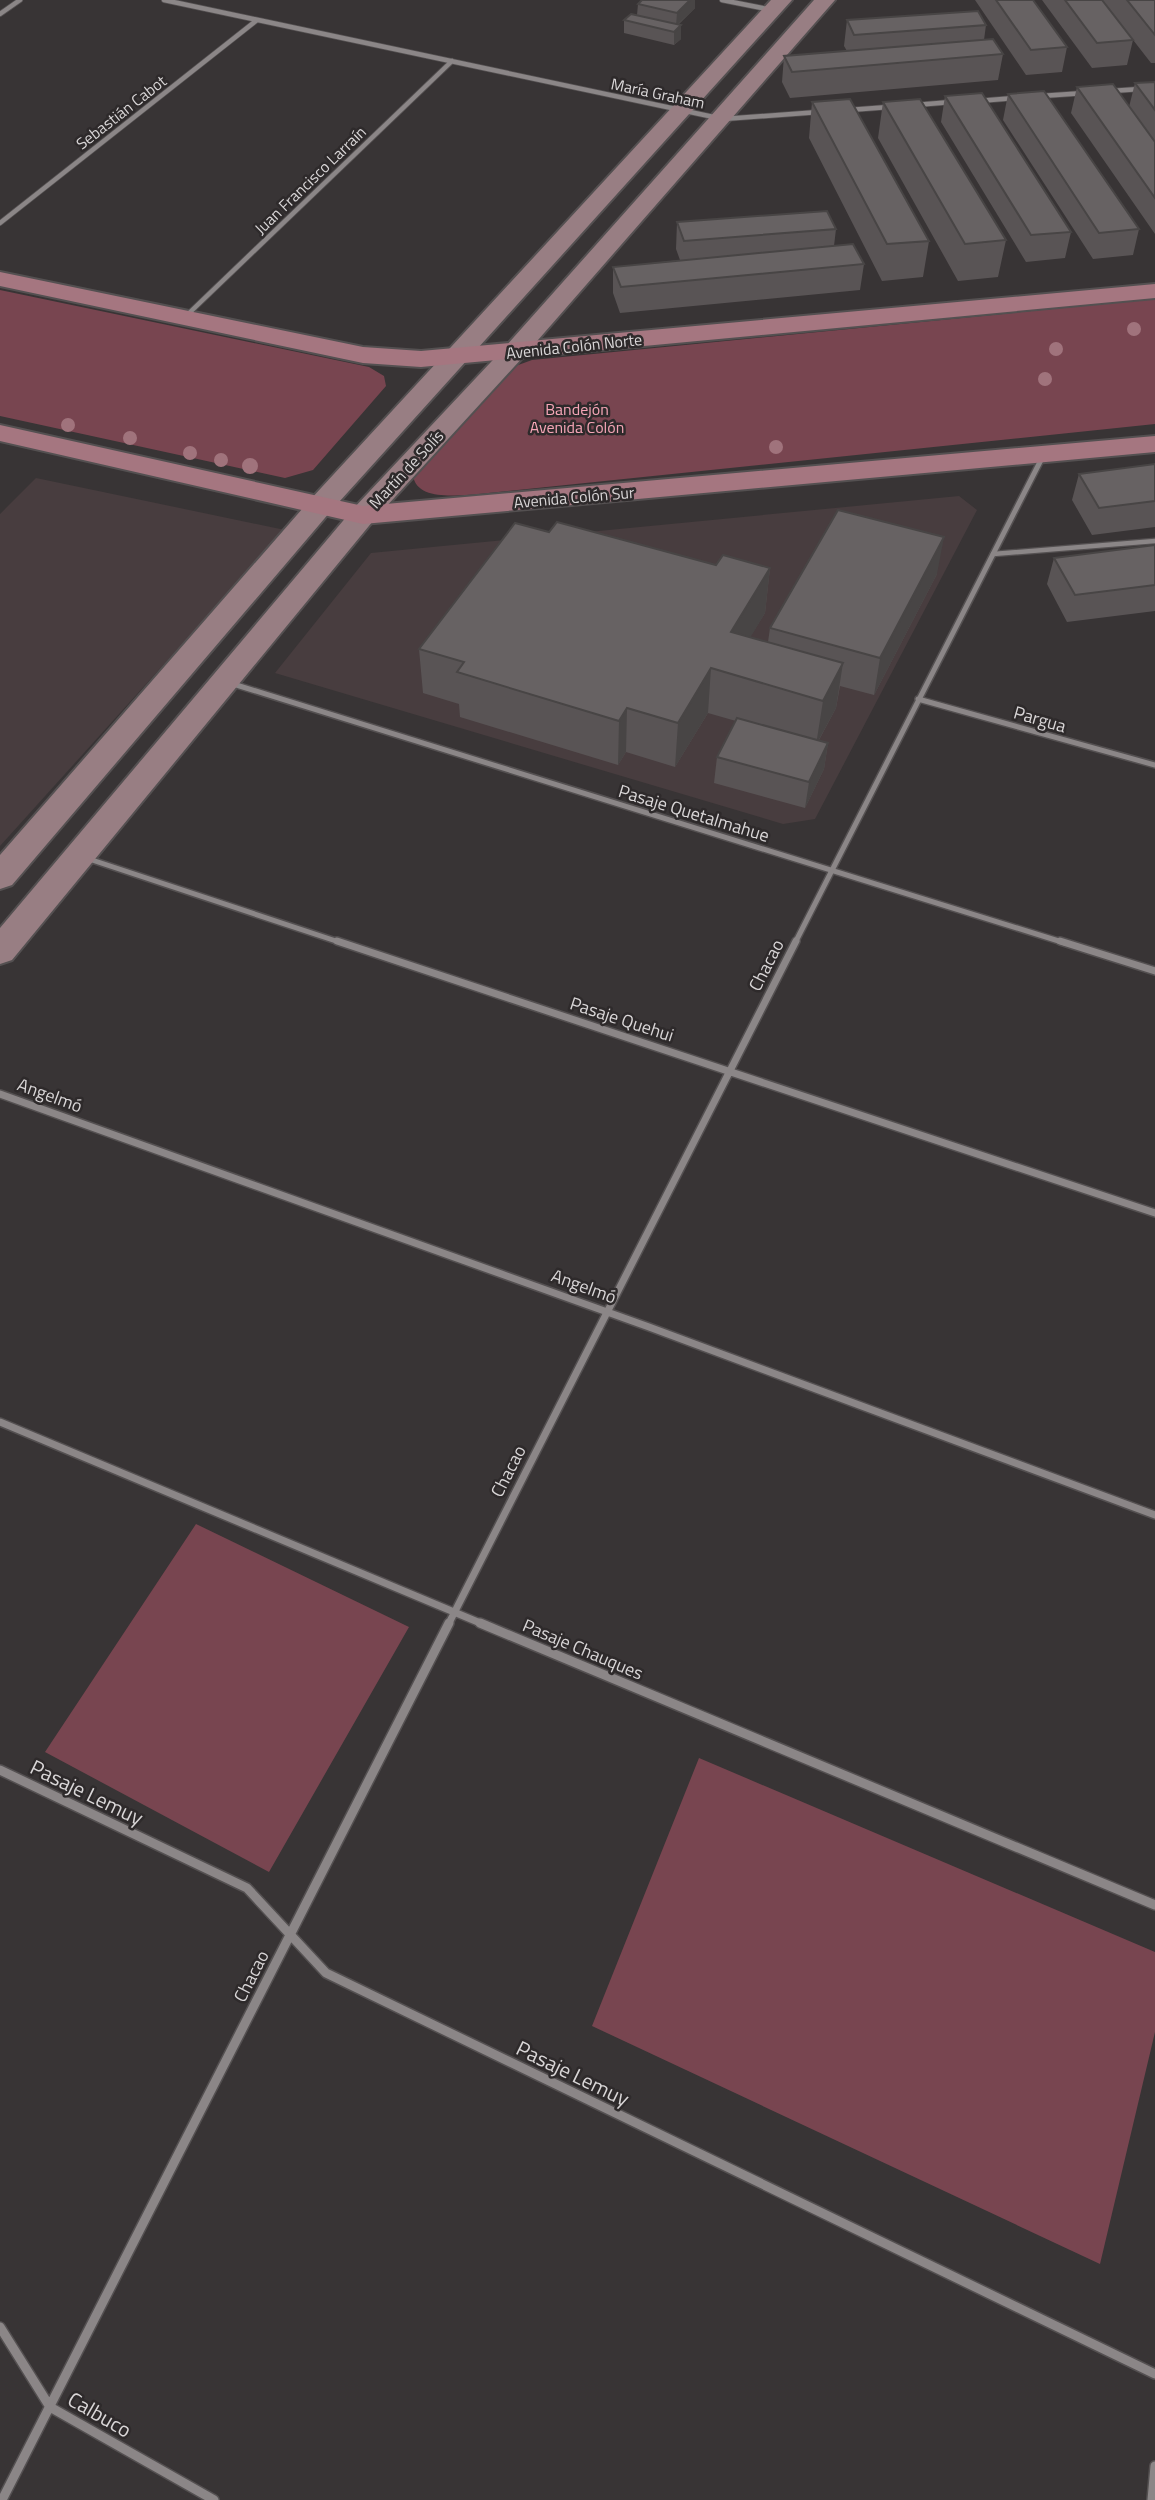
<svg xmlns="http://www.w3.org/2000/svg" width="1155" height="2500" viewBox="0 0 1155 2500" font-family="'Titillium Web',sans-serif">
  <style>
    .built { fill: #483d3f }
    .green { fill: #784550 }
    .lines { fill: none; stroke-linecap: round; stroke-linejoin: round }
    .lane-casing { stroke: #545051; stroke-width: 7 }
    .street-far3-casing { stroke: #545051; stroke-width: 6 }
    .street-far2-casing { stroke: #545051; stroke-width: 8 }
    .street-far1-casing { stroke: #545051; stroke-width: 10 }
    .street-casing { stroke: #545051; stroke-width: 12 }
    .secondary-casing { stroke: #545051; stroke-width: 4 }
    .primary-casing { stroke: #545051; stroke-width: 4 }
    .lane { stroke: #8b8687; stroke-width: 4.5 }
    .street-far3 { stroke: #8b8687; stroke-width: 4.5 }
    .street-far2 { stroke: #8b8687; stroke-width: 5 }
    .street-far1 { stroke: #8b8687; stroke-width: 7 }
    .street { stroke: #8b8687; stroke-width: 9 }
    .secondary { fill: #987e83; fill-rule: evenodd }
    .primary { fill: #a57680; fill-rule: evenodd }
    .tree { fill: #a0737c }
    .wall { fill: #595455 }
    .shaded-wall { fill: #484545 }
    .building { fill: #676263; stroke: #484545; stroke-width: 2 }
    .labels { text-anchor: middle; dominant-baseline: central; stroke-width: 5; stroke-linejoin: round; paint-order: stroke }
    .far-street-label { font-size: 16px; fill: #d9d6d7; stroke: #2e2a2b }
    .far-park-label { font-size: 16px; fill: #f6a6b7; stroke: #2e2a2b }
    .street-label { font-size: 18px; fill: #d9d6d7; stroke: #2e2a2b }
    .near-street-label { font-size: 21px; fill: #d9d6d7; stroke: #2e2a2b }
  </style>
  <rect width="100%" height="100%" fill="#383435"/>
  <path class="built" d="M 36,478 L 285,530 L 0,846 L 0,514 Z
    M 959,496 L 977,510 L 815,819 L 783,824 L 275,673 L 371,553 Z"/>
  <path class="green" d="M 0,290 L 369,367 L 384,376 L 386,386 L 313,470 L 285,478 L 0,416 Z
    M 1155,299 L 1155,424 L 479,494 C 460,495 416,502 413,475 L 510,368 L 532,360 Z
    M 196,1524 L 409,1627 L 269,1872 L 45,1752 Z
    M 699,1758 L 1155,1952 L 1155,2032 L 1100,2264 L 592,2026 Z"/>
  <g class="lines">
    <defs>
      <path id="lane" d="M 993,554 L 1155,541"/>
      <path id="street-far3" d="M 164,0 L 723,119 L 819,112
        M 722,0 L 772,10
        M 0,14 L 20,0
        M 1111,91 L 1155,88
        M 1041,96 L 1085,93
        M 978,101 L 1015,98
        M 915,105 L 952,102
        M 849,110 L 889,107
        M 0,223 L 257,20
        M 185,317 L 452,61"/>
      <path id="street-far2" d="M 230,683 L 1065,943
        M 918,699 L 1155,765
        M 86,858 L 342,943
        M 795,943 L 1043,456"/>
      <path id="street-far1" d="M 337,941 L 1155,1213
        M 1060,941 L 1155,971
        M 0,1094 L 649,1327 L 1155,1515
        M 0,1422 L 485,1625
        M 448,1625 L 796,941"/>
      <path id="street" d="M 480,1623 L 1155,1905
        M 0,1770 L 247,1888 L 326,1973 L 1155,2374
        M 0,2327 L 50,2407 L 214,2500
        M 2,2500 L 449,1623
        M 1152,2500 L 1155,2466"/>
      <path id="secondary" d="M 771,0 L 792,0 L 330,512 L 12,885 L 0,889 L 0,855 L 310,500 Z
        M 814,0 L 835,0 L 524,356 L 373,521 L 12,960 L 0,964 L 0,928 L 353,509 L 506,346 Z"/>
      <path id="primary" d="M 0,272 L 363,347 L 421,351 L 1155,284 L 1155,298 L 421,367 L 363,363 L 0,286 Z
        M 0,425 L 363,506 L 1155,436 L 1155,452 L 363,524 L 0,441 Z"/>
    </defs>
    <use href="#lane" class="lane-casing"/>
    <use href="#street-far3" class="street-far3-casing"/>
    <use href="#street-far2" class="street-far2-casing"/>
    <use href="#street-far1" class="street-far1-casing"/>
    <use href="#street" class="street-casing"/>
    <use href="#secondary" class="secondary-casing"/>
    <use href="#primary" class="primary-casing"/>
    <use href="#lane" class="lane"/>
    <use href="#street-far3" class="street-far3"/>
    <use href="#street-far2" class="street-far2"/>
    <use href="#street-far1" class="street-far1"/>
    <use href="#street" class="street"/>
    <use href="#secondary" class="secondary"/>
    <use href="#primary" class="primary"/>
  </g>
  <g class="tree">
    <circle cx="1134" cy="329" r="7"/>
    <circle cx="1056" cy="349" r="7"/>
    <circle cx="1045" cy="379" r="7"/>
    <circle cx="68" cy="425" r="7"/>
    <circle cx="130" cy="438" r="7"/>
    <circle cx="776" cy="447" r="7"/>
    <circle cx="190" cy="453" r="7"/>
    <circle cx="221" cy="460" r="7"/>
    <circle cx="250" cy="466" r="8"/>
  </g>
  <path class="wall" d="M 975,0 L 1033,0 L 1067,47 L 1062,72 L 1026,75 Z
    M 1042,0 L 1102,0 L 1133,40 L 1127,65 L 1092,68 Z
    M 1102,0 L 1155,0 L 1155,63 L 1151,63 Z
    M 638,4 L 695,8 L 678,25 L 681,39 L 674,45 L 624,33 L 624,20 L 637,15 Z
    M 847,20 L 986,25 L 984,40 L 1003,54 L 998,80 L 790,98 L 782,82 L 784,56 L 847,51 L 844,46 Z
    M 1155,82 L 1155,234 L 1071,113 L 1077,87 L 1129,107 L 1135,83 Z
    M 1008,94 L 1139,229 L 1133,255 L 1093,259 L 1003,120 Z
    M 945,96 L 1071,232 L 1065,258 L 1026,262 L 941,122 Z
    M 812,102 L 929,241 L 923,277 L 882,281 L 809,138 Z
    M 883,102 L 1006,240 L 998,277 L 958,281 L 878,138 Z
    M 677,222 L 836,229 L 834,246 L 864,264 L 860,290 L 620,313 L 613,293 L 613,267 L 680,260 L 676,249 Z
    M 1155,464 L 1155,527 L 1092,535 L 1072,500 L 1079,474 Z
    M 549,532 L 716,565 L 770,568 L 765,613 L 750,637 L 768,642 L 770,628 L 937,574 L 874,695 L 840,686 L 836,708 L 819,740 L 828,743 L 824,769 L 805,808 L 714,783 L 717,757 L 736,721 L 708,713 L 675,767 L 626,752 L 618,765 L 460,717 L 459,704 L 423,693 L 419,649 Z
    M 1155,545 L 1155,611 L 1067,622 L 1047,584 L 1054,558 Z"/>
  <path class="shaded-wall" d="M 690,0 L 695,0 L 695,8 L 676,26 L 677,13 Z
    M 681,25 L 681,39 L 674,45 L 674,32 Z
    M 944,537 L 937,574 L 874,695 L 880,658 Z
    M 770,568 L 765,613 L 729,673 L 731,632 Z
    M 843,663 L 836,708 L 816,745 L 823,701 Z
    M 711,668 L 708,713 L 675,767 L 678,723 Z
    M 627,708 L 626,752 L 618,765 L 619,721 Z
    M 828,743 L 824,769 L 805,808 L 809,782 Z"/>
  <path class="building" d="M 642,0 L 690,0 L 677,13 L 638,4 Z
    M 996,0 L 1033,0 L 1067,47 L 1031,50 Z
    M 1065,0 L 1102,0 L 1133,40 L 1097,43 Z
    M 1127,0 L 1155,0 L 1155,35 Z
    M 978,11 L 986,25 L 854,35 L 847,20 Z
    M 631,14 L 681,25 L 674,32 L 624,20 Z
    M 993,39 L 1003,54 L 792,72 L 784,56 Z
    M 1155,82 L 1155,110 L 1135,83 Z
    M 1113,84 L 1155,142 L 1155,198 L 1077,87 Z
    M 1044,91 L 1139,229 L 1099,233 L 1008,94 Z
    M 982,93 L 1071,232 L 1031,235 L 945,96 Z
    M 850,99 L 929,241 L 887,244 L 812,102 Z
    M 920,99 L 1006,240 L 965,244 L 883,102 Z
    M 827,211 L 836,229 L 684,241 L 677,222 Z
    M 853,244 L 864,264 L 621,287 L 613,267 Z
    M 1155,464 L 1155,501 L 1099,508 L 1079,474 Z
    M 838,510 L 944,537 L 880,658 L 770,628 Z
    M 557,522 L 716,565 L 723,555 L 770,568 L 731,632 L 843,663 L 823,701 L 711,668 L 678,723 L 627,708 L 619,721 L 457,672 L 464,662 L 419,649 L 515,523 L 549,532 Z
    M 1155,545 L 1155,585 L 1075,595 L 1054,558 Z
    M 737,718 L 828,743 L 809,782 L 717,757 Z"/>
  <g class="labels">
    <g class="far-street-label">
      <text transform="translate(658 93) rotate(12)">María Graham</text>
      <text transform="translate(121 112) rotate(-38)">Sebastián Cabot</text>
      <text transform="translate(310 180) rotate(-44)">Juan Francisco Larraín</text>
      <text transform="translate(574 346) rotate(-6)">Avenida Colón Norte</text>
      <text transform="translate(406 469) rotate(-47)">Martín de Solís</text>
      <text transform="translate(574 497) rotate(-5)">Avenida Colón Sur</text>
    </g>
    <g class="far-park-label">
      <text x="577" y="409">Bandejón<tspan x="577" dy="18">Avenida Colón</tspan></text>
    </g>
    <g class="street-label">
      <text transform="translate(1040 719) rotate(16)">Pargua</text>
      <text transform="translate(694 813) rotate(17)">Pasaje Quetalmahue</text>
      <text transform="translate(766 965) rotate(-63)">Chacao</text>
      <text transform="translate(622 1019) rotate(18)">Pasaje Quehui</text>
      <text transform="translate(50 1095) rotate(20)">Angelmó</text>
      <text transform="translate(584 1286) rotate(20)">Angelmó</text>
      <text transform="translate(508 1471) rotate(-63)">Chacao</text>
      <text transform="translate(583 1649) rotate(23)">Pasaje Chauques</text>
      <text transform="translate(251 1976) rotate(-63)">Chacao</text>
    </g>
    <g class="near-street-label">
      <text transform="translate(87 1792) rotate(26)">Pasaje Lemuy</text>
      <text transform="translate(573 2073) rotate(26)">Pasaje Lemuy</text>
      <text transform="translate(100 2414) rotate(30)">Calbuco</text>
    </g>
  </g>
</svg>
